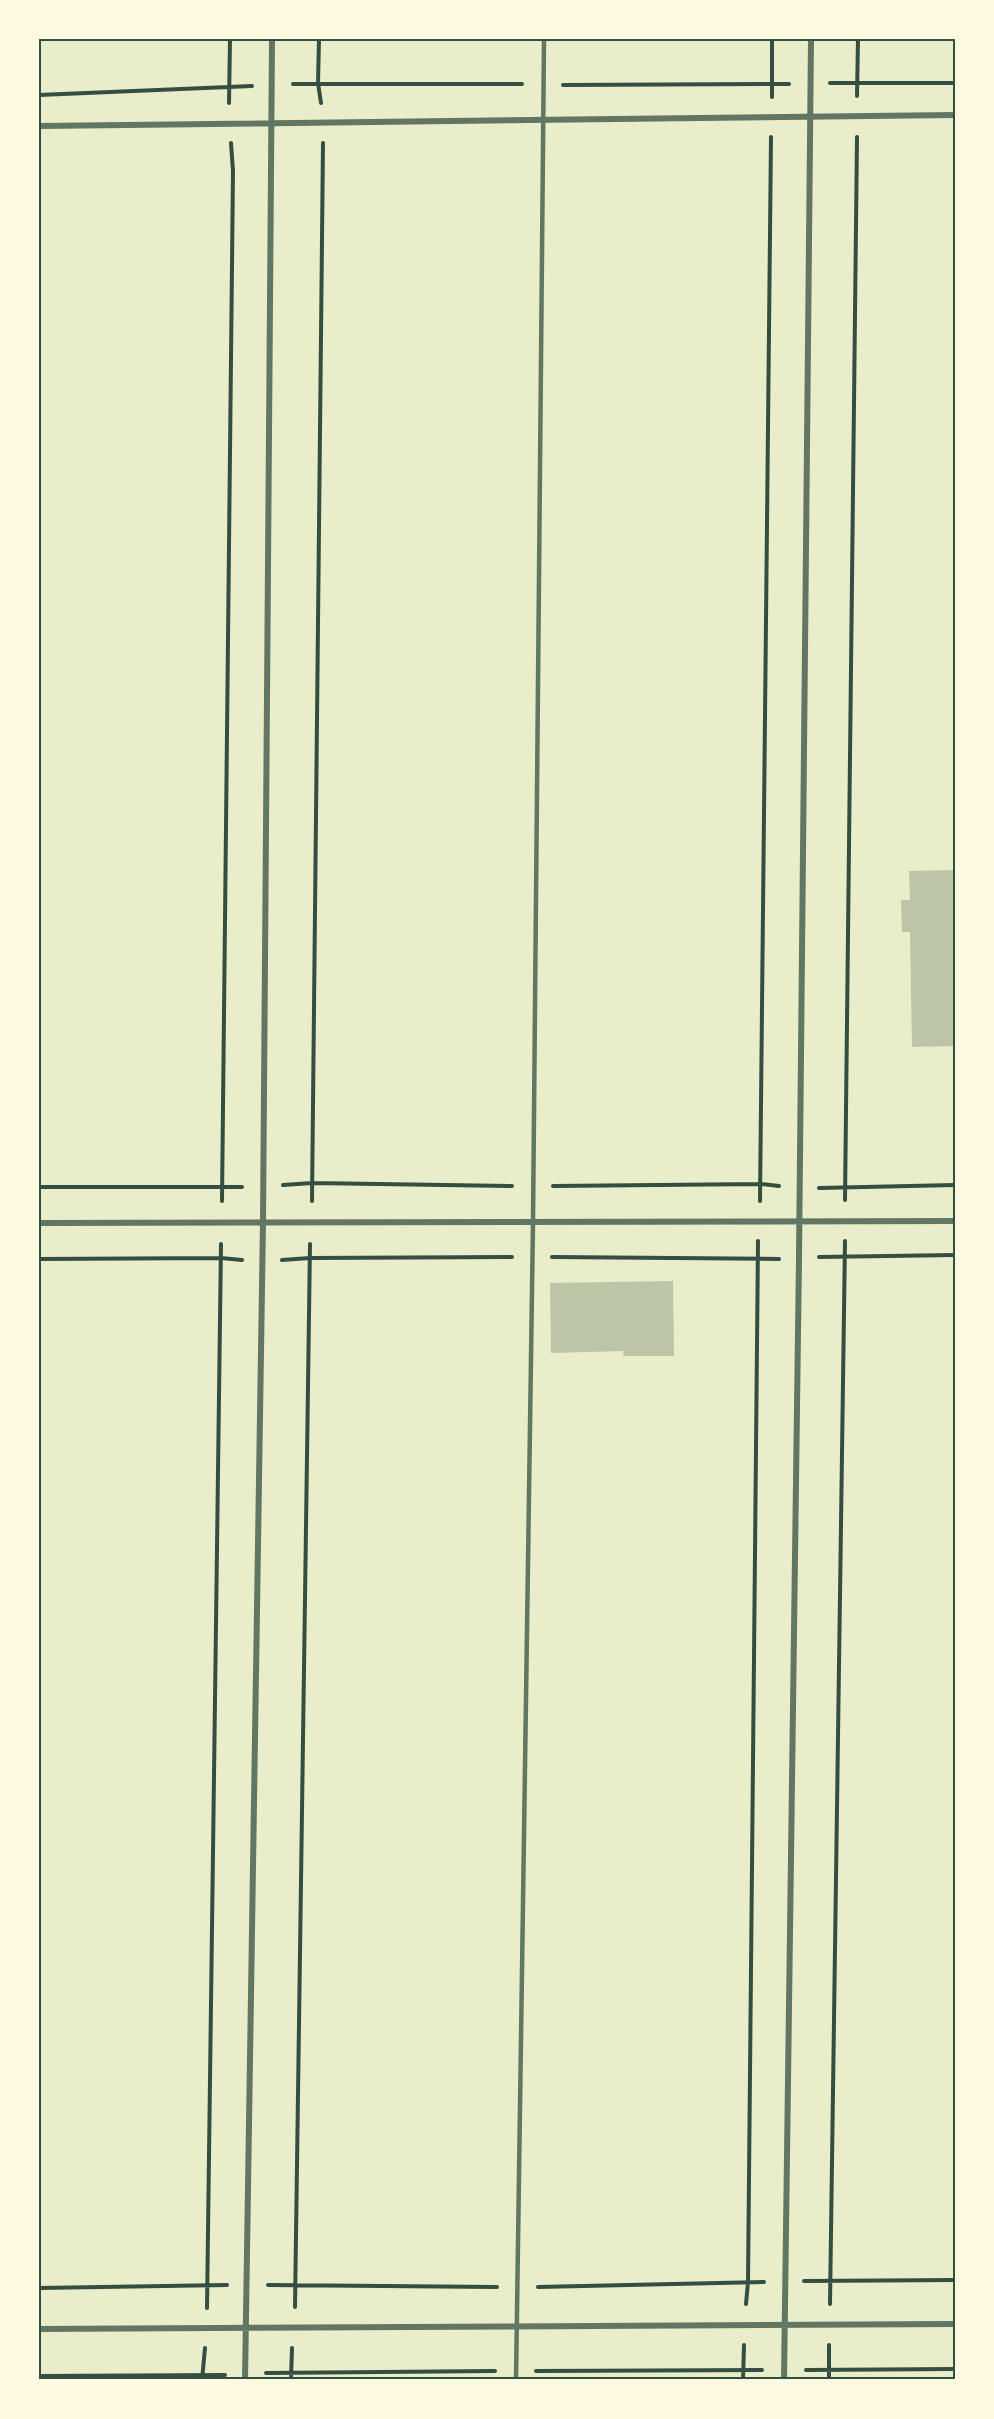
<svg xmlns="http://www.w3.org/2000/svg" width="994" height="2419" viewBox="0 0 994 2419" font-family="Manrope,sans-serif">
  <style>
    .building { fill: #bcc5a7 }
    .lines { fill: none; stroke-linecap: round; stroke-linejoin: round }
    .path { stroke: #344e41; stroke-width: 4 }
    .service { stroke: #617663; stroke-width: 4.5 }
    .minor { stroke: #617663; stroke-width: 6 }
    .neatline { fill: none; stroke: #344e41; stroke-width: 2 }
  </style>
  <rect width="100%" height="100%" fill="#e9edc9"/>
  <path class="building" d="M 955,870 L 955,1046 L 912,1047 L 910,932 L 902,932 L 901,900 L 910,900 L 909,871 Z
    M 673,1281 L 674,1356 L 623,1356 L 624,1351 L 551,1353 L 550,1283 Z"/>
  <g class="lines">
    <path class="path" d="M 319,39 L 318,83 L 321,103
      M 830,83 L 955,83
      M 293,84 L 522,84
      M 563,85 L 789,84
      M 39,95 L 252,86
      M 857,96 L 858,39
      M 772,97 L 772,39
      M 229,103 L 230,39
      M 283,1185 L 312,1183 L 512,1186
      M 553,1186 L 761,1184 L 779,1186
      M 39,1187 L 242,1187
      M 819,1188 L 955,1185
      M 845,1200 L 857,137
      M 222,1201 L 233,171 L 231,143
      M 312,1201 L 323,143
      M 760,1201 L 771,137
      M 552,1257 L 779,1259
      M 819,1257 L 955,1255
      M 39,1259 L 221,1258 L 242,1260
      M 282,1260 L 310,1258 L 512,1257
      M 804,2281 L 955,2280
      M 268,2285 L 497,2287
      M 538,2287 L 764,2282
      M 39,2288 L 227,2285
      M 746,2304 L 748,2282 L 758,1241
      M 830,2304 L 845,1241
      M 295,2307 L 310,1244
      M 207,2308 L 221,1244
      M 829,2345 L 829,2380
      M 806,2370 L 955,2369
      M 536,2371 L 762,2370
      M 266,2373 L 495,2371
      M 39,2376 L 225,2375
      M 202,2380 L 205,2348
      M 291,2380 L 292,2348
      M 743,2380 L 744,2345"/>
    <path class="service" d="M 516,2380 L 533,1222 L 544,39"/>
    <path class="minor" d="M 39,126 L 955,115
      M 39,1223 L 955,1221
      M 39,2329 L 955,2324
      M 245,2380 L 263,1223 L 272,39
      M 784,2380 L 799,1258 L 811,39"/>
  </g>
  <rect width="994" height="2419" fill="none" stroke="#fefae0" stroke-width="81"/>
  <rect x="40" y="40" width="914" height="2338" class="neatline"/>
</svg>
